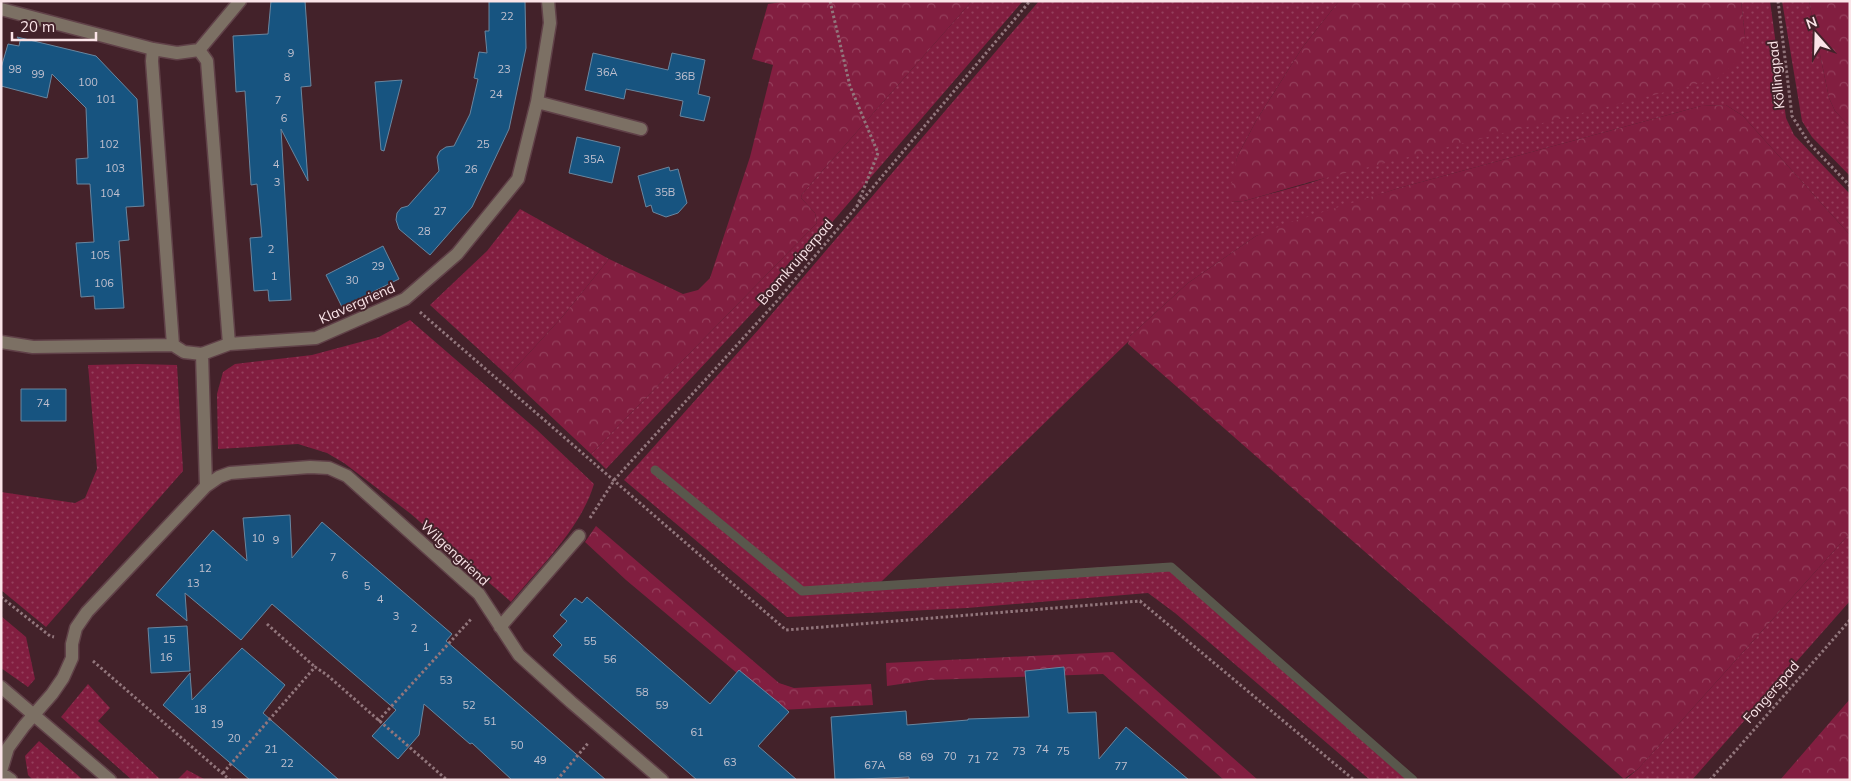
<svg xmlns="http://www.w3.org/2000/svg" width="1851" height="781" viewBox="0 0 1851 781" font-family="Mulish,sans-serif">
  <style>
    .green { fill: url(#green-dots) }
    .forest { fill: url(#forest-crowns) }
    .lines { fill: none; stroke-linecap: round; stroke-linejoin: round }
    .stream { stroke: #59574c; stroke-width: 9 }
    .building { fill: #175480; stroke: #69869f }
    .minor-casing { stroke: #604148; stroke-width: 15 }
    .path { stroke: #92767c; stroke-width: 3; stroke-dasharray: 2.5 2.5; stroke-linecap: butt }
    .minor { stroke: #7c7064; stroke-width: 12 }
    .labels { text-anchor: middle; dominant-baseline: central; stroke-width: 4; stroke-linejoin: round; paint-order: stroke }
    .number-label { font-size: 11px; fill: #c1c0ce }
    .street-label { font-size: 14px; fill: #fae4e8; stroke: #43222a }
  </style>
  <defs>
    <pattern id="green-dots" width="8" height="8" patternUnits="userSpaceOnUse" patternTransform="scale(1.25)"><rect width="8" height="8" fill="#821e40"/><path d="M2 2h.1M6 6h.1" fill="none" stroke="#953f5c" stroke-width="1.8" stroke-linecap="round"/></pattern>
    <pattern id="forest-crowns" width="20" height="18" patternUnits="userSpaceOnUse" patternTransform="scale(1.25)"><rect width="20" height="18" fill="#821e40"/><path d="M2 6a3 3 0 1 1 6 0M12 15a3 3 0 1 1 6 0" fill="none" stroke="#953f5c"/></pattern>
  </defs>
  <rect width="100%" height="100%" fill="#43222a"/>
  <path class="green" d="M 972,1 L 1023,1 L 771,293 L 606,469 L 591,454 L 817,223 L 815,213 L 801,198 L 802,194 Z
    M 1039,1 L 1339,1 L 1302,48 L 1256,121 L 1237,157 L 1232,202 L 1244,201 L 1310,183 L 1745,36 L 1741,1 L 1770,1 L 1786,118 L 1794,135 L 1850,194 L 1850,235 L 1743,116 L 1726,105 L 1701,106 L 1399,188 L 1256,236 L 1188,283 L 1130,336 L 1130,340 L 881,582 L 1122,566 L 1171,565 L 1416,780 L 1370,780 L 1175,613 L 1148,593 L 967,608 L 787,617 L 624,480 L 759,329 Z
    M 1782,1 L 1809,1 L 1829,98 L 1835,111 L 1850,127 L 1850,176 L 1812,137 L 1802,121 Z
    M 520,209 L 609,259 L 563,316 L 508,376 L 430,305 L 487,251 Z
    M 410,320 L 536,429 L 594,484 C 581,528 540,567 511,602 L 411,514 L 344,463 L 327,453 L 298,444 L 218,449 L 217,394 L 223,372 L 235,364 L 312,355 L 379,337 Z
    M 138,364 L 177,365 L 183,471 L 46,627 L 1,590 L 1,492 L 75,503 L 85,498 L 97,469 L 88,365 Z
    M 1850,533 L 1850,601 L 1692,780 L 1625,780 L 1638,769 Z
    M 1,616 L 26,637 L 35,679 L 28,687 L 1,668 Z
    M 88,684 L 110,708 L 98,721 L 161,780 L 132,780 L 61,717 Z
    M 39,741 L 83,780 L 33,780 L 28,775 L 25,756 Z
    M 187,770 L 206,780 L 177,780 Z"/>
  <path class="forest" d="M 788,1 L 972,1 L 802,194 L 801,198 L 815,213 L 817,223 L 591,454 L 508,376 L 563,316 L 609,259 L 683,294 L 698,290 L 710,278 L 750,157 L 773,65 L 752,59 L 768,4 Z
    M 1339,1 L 1741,1 L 1745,36 L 1740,58 L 1717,79 L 1310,182 L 1244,201 L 1232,202 L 1229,198 L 1237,157 L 1256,121 L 1302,48 Z
    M 1809,1 L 1850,1 L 1850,127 L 1835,111 L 1829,98 Z
    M 1726,105 L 1743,116 L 1850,235 L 1850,533 L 1638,769 L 1624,779 L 1128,344 L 1130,336 L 1188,283 L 1256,236 L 1288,223 L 1399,188 L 1701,106 Z
    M 596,526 L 779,683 L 794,688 L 871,684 L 873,705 L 781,710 L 626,580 L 585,542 Z
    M 1113,652 L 1258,780 L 1224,780 L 1103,674 L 928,680 L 887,686 L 886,663 Z
    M 1850,699 L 1850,780 L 1780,780 Z"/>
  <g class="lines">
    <path class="stream" d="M 655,470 L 802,591 L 1171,567 L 1413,780"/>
  </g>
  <path class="building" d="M 271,1 L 305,1 L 311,86 L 301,87 L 308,181 L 281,129 L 291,300 L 269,301 L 268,290 L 254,291 L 250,238 L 262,237 L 257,184 L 251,185 L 245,91 L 236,92 L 233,36 L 268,34 Z
    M 489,1 L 525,1 L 526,48 L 509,129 L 472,207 L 430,255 L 399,229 L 396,220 L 397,213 L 401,208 L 408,206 L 439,171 L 437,157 L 440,151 L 446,147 L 454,146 L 470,114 L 478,79 L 474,78 L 479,52 L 487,53 L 485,31 L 489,31 Z
    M 17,37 L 96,56 L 137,99 L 144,206 L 126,207 L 129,240 L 119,241 L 124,308 L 95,309 L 94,296 L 81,297 L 76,243 L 94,242 L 90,184 L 77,184 L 76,159 L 88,158 L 86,108 L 52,74 L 47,98 L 1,86 L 1,68 L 8,44 L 19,46 L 20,41 Z
    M 593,53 L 668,70 L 672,53 L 705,60 L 698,94 L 710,97 L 704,121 L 680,116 L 683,101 L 626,89 L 624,99 L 585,90 Z
    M 402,80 L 384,151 L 381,150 L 375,82 Z
    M 577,137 L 620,147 L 612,183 L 569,173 Z
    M 669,167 L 670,171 L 678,169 L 687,203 L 678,213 L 666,217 L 653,212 L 651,205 L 646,207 L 638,176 Z
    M 383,246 L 399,279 L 342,307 L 326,275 Z
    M 21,389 L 66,389 L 66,421 L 21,421 Z
    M 290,515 L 292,558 L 322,522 L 452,634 L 446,641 L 606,780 L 512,780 L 472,743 L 470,744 L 424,704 L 419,735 L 398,759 L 372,736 L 396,710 L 272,604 L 241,640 L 185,593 L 187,621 L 156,595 L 213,530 L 247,561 L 243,518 Z
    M 587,597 L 710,704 L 739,670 L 779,703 L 789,712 L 758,746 L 797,780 L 697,780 L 569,669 L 553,655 L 562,645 L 553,636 L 567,621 L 560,615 L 575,598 L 582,603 Z
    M 187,626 L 190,671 L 151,673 L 148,628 Z
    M 242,648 L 285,685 L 263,713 L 339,780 L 250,780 L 163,705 L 190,673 L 192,700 Z
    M 1064,667 L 1068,713 L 1096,712 L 1099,759 L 1126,727 L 1189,780 L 909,780 L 909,777 L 835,780 L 831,717 L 906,711 L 907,725 L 968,720 L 968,719 L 1029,717 L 1025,671 Z"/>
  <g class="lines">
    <defs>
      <path id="minor" d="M 1,9 L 153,49 L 177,53 L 199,50 L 240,1
        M 153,49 L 152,61 L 173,345
        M 199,50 L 207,61 L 229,344
        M 537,102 L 641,129
        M 1,342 L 33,347 L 173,345 L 184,352 L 202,354 L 229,344 L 316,338 L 405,299 L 457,254 L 518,179 L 537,102 L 550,23 L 548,1
        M 202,354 L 206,486
        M 500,627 L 579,536
        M 1,687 L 110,780
        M 1,771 L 8,748 L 24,726 L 52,694 L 63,678 L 72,658 L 72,644 L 76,628 L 87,612 L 206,486 L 219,477 L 230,473 L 310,467 L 329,468 L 347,476 L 479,594 L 519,655 L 571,702 L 662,780
        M 1,773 L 11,780"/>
    </defs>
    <use href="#minor" class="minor-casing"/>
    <path class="path" d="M 830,1 L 850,86 L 878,153 L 857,206
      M 1778,1 L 1792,116 L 1809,143 L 1850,186
      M 420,312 L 786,630 L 1140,601 L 1354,780
      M 590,518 L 615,479 L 777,301 L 1030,1
      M 1,597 L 50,636 L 54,637
      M 267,624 L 315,667
      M 93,661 L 230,780
      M 378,721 L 472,618
      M 223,773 L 315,667 L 327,675 L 447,780
      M 557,780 L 589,742
      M 1710,780 L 1850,620"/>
    <use href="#minor" class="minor"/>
  </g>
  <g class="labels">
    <g class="number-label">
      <text x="507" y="16">22</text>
      <text x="291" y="53">9</text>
      <text x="15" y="69">98</text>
      <text x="504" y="69">23</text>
      <text x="607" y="72">36A</text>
      <text x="38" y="74">99</text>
      <text x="685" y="76">36B</text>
      <text x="287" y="77">8</text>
      <text x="88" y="82">100</text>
      <text x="496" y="94">24</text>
      <text x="106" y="99">101</text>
      <text x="278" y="100">7</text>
      <text x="284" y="118">6</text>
      <text x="109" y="144">102</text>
      <text x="483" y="144">25</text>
      <text x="594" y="159">35A</text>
      <text x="276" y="164">4</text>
      <text x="115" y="168">103</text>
      <text x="471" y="169">26</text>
      <text x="277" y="182">3</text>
      <text x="665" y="192">35B</text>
      <text x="110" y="193">104</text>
      <text x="440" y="211">27</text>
      <text x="424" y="231">28</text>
      <text x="271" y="249">2</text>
      <text x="100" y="255">105</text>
      <text x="378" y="266">29</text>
      <text x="274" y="276">1</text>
      <text x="352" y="280">30</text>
      <text x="104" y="283">106</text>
      <text x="43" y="403">74</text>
      <text x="258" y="538">10</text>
      <text x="276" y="540">9</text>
      <text x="333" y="557">7</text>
      <text x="205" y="568">12</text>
      <text x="345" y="575">6</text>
      <text x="193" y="583">13</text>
      <text x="367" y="586">5</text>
      <text x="380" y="599">4</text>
      <text x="396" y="616">3</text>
      <text x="414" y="628">2</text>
      <text x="169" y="639">15</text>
      <text x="590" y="641">55</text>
      <text x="426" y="647">1</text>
      <text x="166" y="657">16</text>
      <text x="610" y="659">56</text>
      <text x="446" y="680">53</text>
      <text x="642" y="692">58</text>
      <text x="469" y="705">52</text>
      <text x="662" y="705">59</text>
      <text x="200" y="709">18</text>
      <text x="490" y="721">51</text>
      <text x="217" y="724">19</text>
      <text x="697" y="732">61</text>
      <text x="234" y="738">20</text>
      <text x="517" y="745">50</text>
      <text x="271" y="749">21</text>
      <text x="1042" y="749">74</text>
      <text x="1019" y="751">73</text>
      <text x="1063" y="751">75</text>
      <text x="905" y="756">68</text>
      <text x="950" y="756">70</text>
      <text x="992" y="756">72</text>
      <text x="927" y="757">69</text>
      <text x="974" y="759">71</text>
      <text x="540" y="760">49</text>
      <text x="730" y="762">63</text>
      <text x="287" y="763">22</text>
      <text x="875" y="765">67A</text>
      <text x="1121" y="766">77</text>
    </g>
    <g class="street-label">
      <text transform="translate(1776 75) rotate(-96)">Köllingpad</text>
      <text transform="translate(795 262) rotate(-49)">Boomkruiperpad</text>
      <text transform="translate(357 303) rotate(-24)">Klavergriend</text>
      <text transform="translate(455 553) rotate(43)">Wilgengriend</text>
      <text transform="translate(1771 692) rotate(-49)">Fongerspad</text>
    </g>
  </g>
  <rect width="1851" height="781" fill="none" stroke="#fae4e8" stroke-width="5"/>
  <g transform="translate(1816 35) rotate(340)" stroke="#43222a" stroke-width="4" paint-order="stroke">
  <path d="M0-4L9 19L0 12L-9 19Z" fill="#fae4e8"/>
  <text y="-8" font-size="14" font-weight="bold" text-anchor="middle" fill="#fae4e8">N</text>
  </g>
  <path d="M12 32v8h84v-8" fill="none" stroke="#fae4e8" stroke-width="2.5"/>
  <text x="20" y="32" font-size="15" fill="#fae4e8" stroke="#43222a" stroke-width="4" paint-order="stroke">20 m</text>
</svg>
